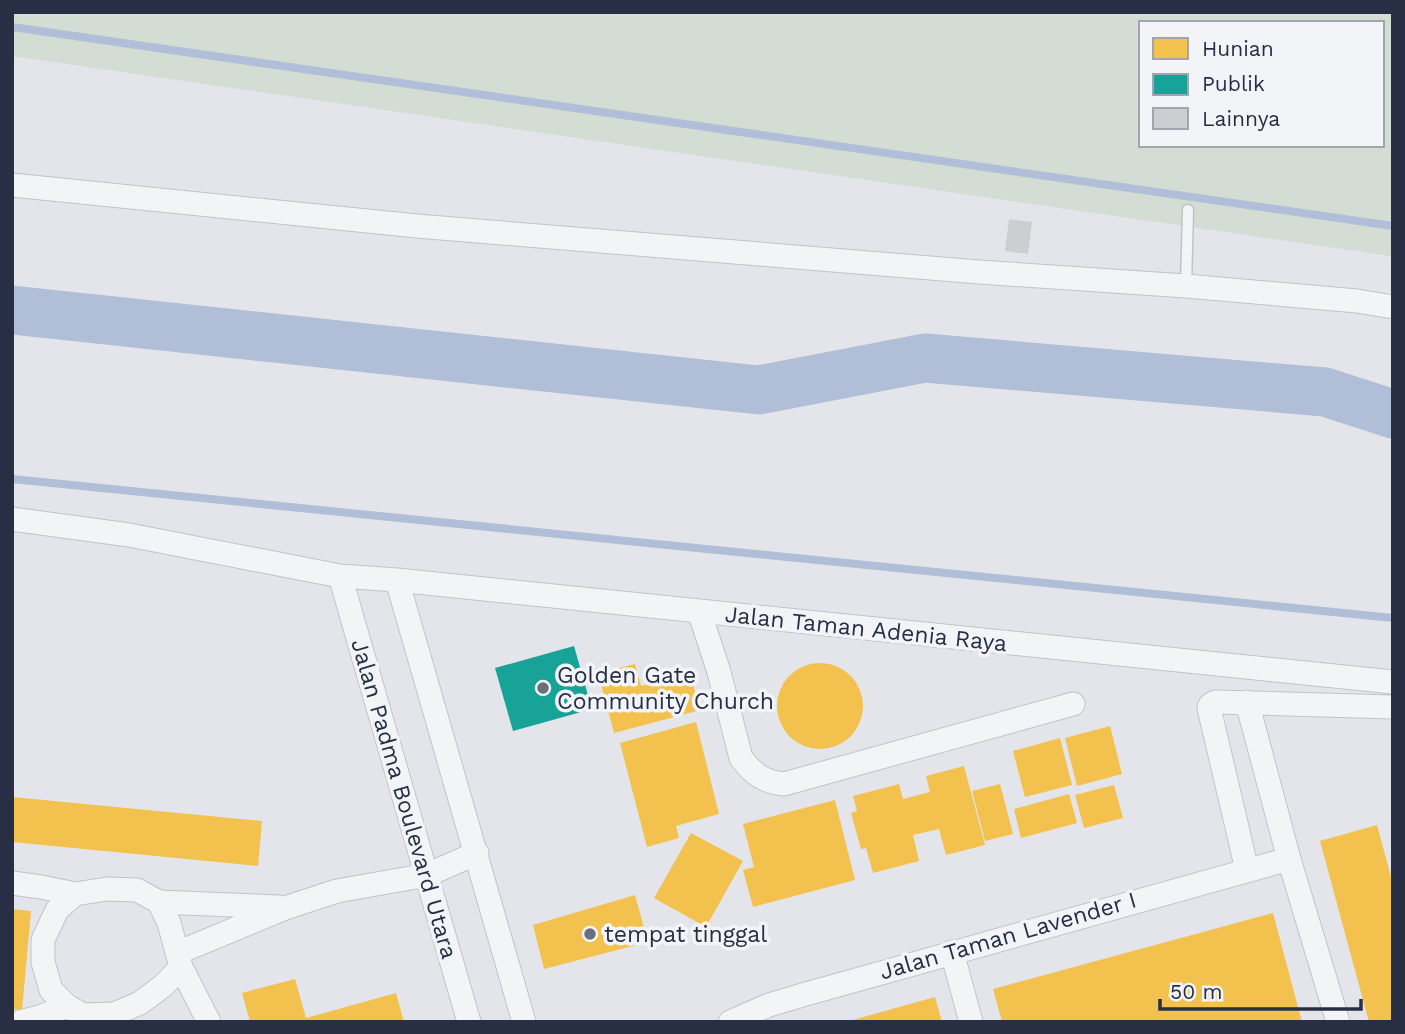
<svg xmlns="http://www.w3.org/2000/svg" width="1405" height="1034" viewBox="0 0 1405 1034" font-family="'Work Sans',sans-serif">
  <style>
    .green { fill: #d3ddd4; fill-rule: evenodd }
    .homes { fill: #f2c14e }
    .public { fill: #17a398 }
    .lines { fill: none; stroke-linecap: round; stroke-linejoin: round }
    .stream { stroke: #b0bed7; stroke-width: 8 }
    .river { stroke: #b0bed7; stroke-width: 49 }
    .building { fill: #ccced2 }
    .service-casing { stroke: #c2c3c8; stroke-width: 13 }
    .minor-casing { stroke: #c2c3c8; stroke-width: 25 }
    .service { stroke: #f3f4f6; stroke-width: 10 }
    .minor { stroke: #f3f4f6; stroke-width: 23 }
    .poi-dot { fill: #6a6f7f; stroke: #f2f4f8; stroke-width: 2.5 }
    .labels { text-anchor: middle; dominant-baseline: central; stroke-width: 7; stroke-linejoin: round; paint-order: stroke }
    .street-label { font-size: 23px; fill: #282f45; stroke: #f2f4f8 }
    .poi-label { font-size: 23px; fill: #282f45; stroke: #f2f4f8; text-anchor: start }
  </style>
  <rect width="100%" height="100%" fill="#e4e5ea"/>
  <path class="green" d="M 12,12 L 1393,12 L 1393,260 L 1390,256 L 12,56 ZM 1141,23 L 1382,23 L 1382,145 L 1141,145 Z"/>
  <path class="homes" d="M777 706a43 43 0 1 1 86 0a43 43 0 1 1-86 0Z
    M 635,664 L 641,686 L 690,673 L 700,710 L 614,733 L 598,673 Z
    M 696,722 L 719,814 L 676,826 L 679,838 L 647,847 L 620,743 Z
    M 1110,726 L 1122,774 L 1077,786 L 1065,738 Z
    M 1060,738 L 1072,785 L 1025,797 L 1013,751 Z
    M 964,766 L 985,845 L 946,855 L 939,829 L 913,835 L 919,861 L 873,873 L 866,848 L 861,849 L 851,813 L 857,811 L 853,796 L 899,784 L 903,799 L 930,792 L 926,776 Z
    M 1000,784 L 1013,834 L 985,841 L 972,791 Z
    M 1114,785 L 1123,818 L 1084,828 L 1075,795 Z
    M 1069,794 L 1077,823 L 1021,838 L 1014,809 Z
    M 12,797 L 262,821 L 258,866 L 12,842 Z
    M 835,800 L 855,880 L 753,907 L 743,870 L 754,867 L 743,824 Z
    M 1377,825 L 1393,884 L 1393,1022 L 1369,1022 L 1320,841 Z
    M 691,833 L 743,861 L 706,927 L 654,898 Z
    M 635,895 L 648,942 L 544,969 L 533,925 Z
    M 12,909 L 31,911 L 22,1010 L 12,1009 Z
    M 1273,913 L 1302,1022 L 1002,1022 L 993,989 Z
    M 295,979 L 306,1018 L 396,993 L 404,1022 L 250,1022 L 242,993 Z
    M 935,997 L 942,1022 L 849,1022 L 849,1021 Z"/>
  <path class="public" d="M 574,646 L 592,709 L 513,731 L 495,668 Z"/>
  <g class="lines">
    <path class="stream" d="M 12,27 L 1393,226
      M 12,479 L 1393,618"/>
    <path class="river" d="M 12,310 L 759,390 L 925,358 L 1325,392 L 1393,414"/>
  </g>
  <path class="building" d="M 1009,219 L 1032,222 L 1028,254 L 1005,251 Z"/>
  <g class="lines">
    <defs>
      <path id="service" d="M 1186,286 L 1188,210"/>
      <path id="minor" d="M 12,185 L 417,226 L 979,272 L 1186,286 L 1357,301 L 1393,307
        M 12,519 L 129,535 L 340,576 L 397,580 L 1393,682
        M 340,576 L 469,1022
        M 397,580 L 524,1022
        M 699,611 L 719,672 L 741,758 C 753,774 764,782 784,784 L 1073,704
        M 1247,702 L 1289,859 L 1338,1022
        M 1247,870 L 1209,708 L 1210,705 L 1215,702 L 1393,707
        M 12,883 L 41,887 L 75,894 L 107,889 L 137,890 L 159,902 L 169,923 L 181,967 L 209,1022
        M 75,894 L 57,910 L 43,940 L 43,962 L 51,990 L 67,1006 L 83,1015 L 114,1014 L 140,1003 L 164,985 L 181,967
        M 159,902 L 279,907
        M 952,952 L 971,1022
        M 177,953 L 288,907 L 337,891 L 427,875 L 477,853
        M 20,1022 L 40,1017 L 67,1006
        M 730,1022 L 769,1005 L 806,994 L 1289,859"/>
    </defs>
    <use href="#service" class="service-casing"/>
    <use href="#minor" class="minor-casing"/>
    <use href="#service" class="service"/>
    <use href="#minor" class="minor"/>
  </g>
  <g class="poi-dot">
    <circle cx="543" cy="688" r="7"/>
    <circle cx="590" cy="934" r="7"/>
  </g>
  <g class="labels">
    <g class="street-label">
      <text transform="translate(866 629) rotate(6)">Jalan Taman Adenia Raya</text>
      <text transform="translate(404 799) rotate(74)">Jalan Padma Boulevard Utara</text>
      <text transform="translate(1008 936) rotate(-16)">Jalan Taman Lavender I</text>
    </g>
    <g class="poi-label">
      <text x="557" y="675">Golden Gate<tspan x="557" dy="26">Community Church</tspan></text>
      <text x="604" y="934">tempat tinggal</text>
    </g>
  </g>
  <rect width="1405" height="1034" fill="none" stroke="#282f45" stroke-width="28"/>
  <rect x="1139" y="21" width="245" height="126" fill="#f2f4f8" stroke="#a1a5b0" stroke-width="2"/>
  <rect x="1153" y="38" width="35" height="21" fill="#f2c14e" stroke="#a1a5b0" stroke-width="2"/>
  <text x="1202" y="56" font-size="21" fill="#282f45">Hunian</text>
  <rect x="1153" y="74" width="35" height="21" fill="#17a398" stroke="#a1a5b0" stroke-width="2"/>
  <text x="1202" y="91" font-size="21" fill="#282f45">Publik</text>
  <rect x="1153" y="108" width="35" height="21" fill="#ccced2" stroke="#a1a5b0" stroke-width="2"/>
  <text x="1202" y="126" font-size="21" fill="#282f45">Lainnya</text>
  <path d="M1160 999v10h201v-10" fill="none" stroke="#282f45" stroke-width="3.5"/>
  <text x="1170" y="999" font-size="21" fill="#282f45" stroke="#f2f4f8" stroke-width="5" paint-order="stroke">50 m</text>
</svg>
